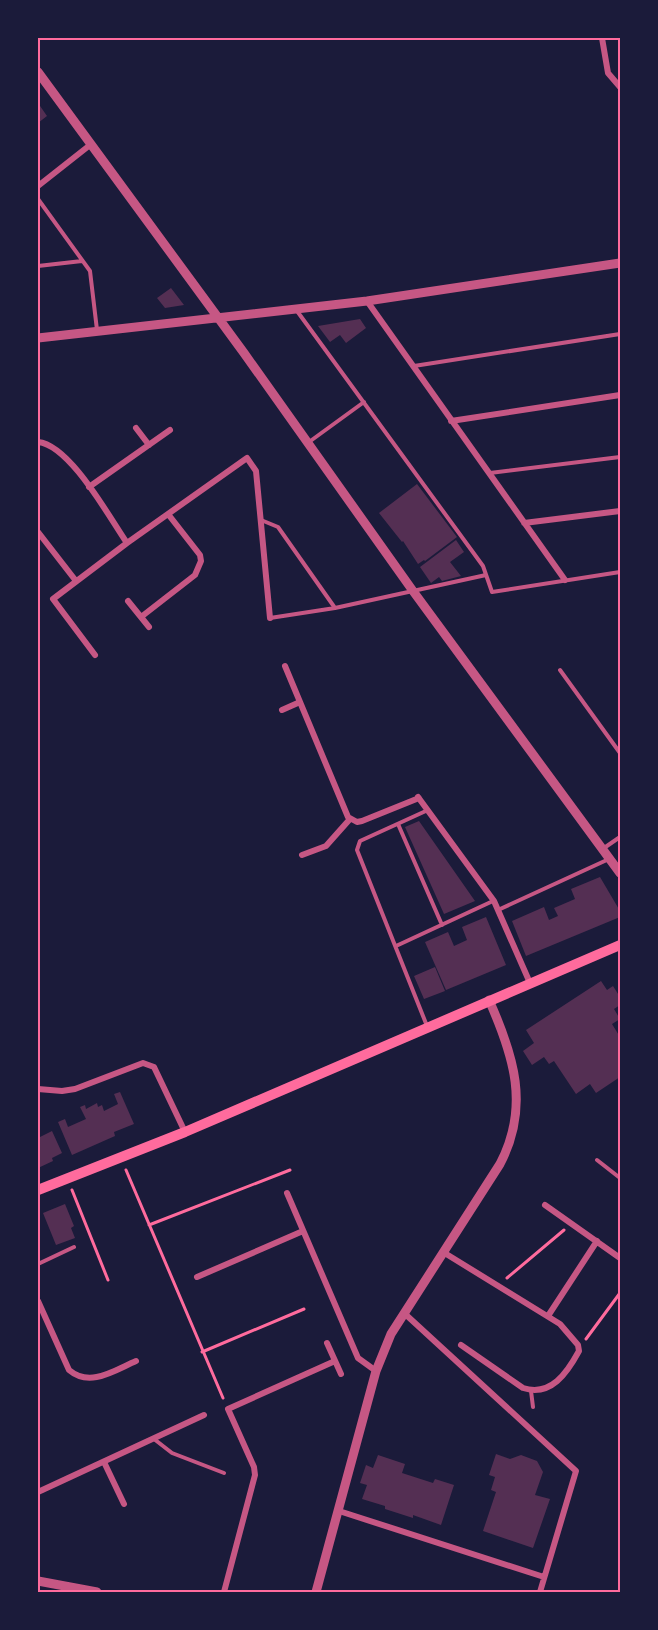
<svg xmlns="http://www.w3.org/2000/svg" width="658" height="1630" viewBox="0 0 658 1630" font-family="'Archivo Narrow',sans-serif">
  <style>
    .building { fill: #542f53 }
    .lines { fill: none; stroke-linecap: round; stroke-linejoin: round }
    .path { stroke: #ff6b9d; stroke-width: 3 }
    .service { stroke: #c65784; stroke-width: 4 }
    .minor { stroke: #c65784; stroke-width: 6 }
    .tertiary { stroke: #c65784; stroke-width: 9 }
    .primary { stroke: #ff6b9d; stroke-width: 10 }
    .neatline { fill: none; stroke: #ff6b9d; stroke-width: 2 }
  </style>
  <rect width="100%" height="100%" fill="#1b1b3a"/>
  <path class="building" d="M 38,103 L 47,116 L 38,123 Z
    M 171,288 L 184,305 L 165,308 L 157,298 Z
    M 360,319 L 366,328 L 346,343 L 340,335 L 330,342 L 318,326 Z
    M 417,484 L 457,537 L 425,561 L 424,560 L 418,564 L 403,541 L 402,542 L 379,513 Z
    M 456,540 L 464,552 L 450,562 L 461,576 L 442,581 L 439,577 L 431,583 L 420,567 Z
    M 419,821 L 475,901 L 444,914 L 405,827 Z
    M 600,877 L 620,911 L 620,917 L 526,956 L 512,921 L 544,907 L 549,920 L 558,916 L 554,908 L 575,899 L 571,889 Z
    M 486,917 L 506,965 L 446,990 L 425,942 L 448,932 L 454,946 L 467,940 L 462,927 Z
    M 435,967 L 445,991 L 424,999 L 414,976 Z
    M 601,981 L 607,990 L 613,986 L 620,997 L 620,1005 L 614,1009 L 620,1019 L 612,1024 L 620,1037 L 620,1077 L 596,1093 L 590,1084 L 576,1094 L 554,1061 L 549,1064 L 544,1057 L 532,1065 L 523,1051 L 534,1043 L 526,1030 Z
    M 120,1092 L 134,1124 L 114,1132 L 115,1136 L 72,1155 L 58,1122 L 65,1119 L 68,1127 L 86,1119 L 80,1107 L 85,1105 L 86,1109 L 97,1103 L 98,1107 L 102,1105 L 104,1111 L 118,1104 L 114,1094 Z
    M 52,1131 L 62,1153 L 52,1158 L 53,1161 L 38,1168 L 38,1138 Z
    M 65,1204 L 74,1226 L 71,1228 L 75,1238 L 56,1245 L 43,1213 Z
    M 496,1454 L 510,1459 L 521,1455 L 537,1461 L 543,1472 L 535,1495 L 550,1499 L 533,1548 L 483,1531 L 496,1492 L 491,1490 L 495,1477 L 489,1475 Z
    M 378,1455 L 405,1464 L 402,1473 L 433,1483 L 435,1479 L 454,1485 L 441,1525 L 413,1515 L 413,1518 L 385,1509 L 385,1506 L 362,1499 L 367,1485 L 360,1483 L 366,1465 L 373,1468 Z"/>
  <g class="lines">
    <path class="path" d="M 126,1170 L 223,1398
      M 72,1190 L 108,1280
      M 149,1225 L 290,1170
      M 507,1278 L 564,1230
      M 586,1339 L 620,1293
      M 202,1352 L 304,1309"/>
    <path class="service" d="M 38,199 L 90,271 L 97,330
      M 38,266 L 82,261
      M 297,311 L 483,566 L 492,592 L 620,572
      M 414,366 L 620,334
      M 309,442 L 364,402
      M 490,473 L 620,457
      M 261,520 L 278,527 L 335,608
      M 270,618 L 335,608 L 486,575
      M 560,670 L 620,753
      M 398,824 L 442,925
      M 604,848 L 620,837
      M 498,910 L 609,859
      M 396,946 L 493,901
      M 427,1026 L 357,850 L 360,841 L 428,810
      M 597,1160 L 620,1178
      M 38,1264 L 74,1247
      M 531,1391 L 533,1407
      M 154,1439 L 172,1453 L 224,1473"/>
    <path class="minor" d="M 602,38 L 608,73 L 620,87
      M 38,186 L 90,145
      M 367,301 L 565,580
      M 451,421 L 620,395
      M 136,428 L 149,445
      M 38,442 C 70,445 109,517 127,543 L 247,458 L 256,471 L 270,618
      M 89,487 L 170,430
      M 524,523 L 620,511
      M 38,532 L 76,581
      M 128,601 L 149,627
      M 141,617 L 195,575 L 201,561 L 200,555 L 168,514
      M 95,655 L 53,599 L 127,543
      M 285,666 L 348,817 L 357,822 L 362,821 L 419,798
      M 282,710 L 300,702
      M 418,797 L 494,901 L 530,983
      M 302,855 L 326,846 L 350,819
      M 38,1089 L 62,1091 L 75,1089 L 143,1063 L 154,1067 L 185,1132
      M 287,1193 L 358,1358 L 376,1371
      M 545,1205 L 620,1258
      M 443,1252 L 560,1324 L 578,1345 L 579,1351 C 567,1373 551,1397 523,1388 L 461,1345
      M 197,1277 L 303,1231
      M 38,1301 L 69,1370 C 90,1388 115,1370 136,1361
      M 404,1313 L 576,1471 L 540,1592
      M 548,1316 L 597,1241
      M 327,1343 L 341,1374
      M 104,1462 L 124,1504
      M 38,1492 L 204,1415
      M 339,1511 L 544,1577
      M 224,1592 L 255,1475 L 254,1467 L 228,1409 L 335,1361"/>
    <path class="tertiary" d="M 38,72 L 244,353 L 413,591 L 620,873
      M 38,338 L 367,301 L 620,263
      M 38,1581 L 97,1592
      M 316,1592 L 376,1371 L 391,1334 L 500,1164 C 530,1107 514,1056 489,1000"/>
    <path class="primary" d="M 38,1190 L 185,1132 L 620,945"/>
  </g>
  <rect width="658" height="1630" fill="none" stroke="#1b1b3a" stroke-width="78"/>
  <rect x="39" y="39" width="580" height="1552" class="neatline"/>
</svg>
